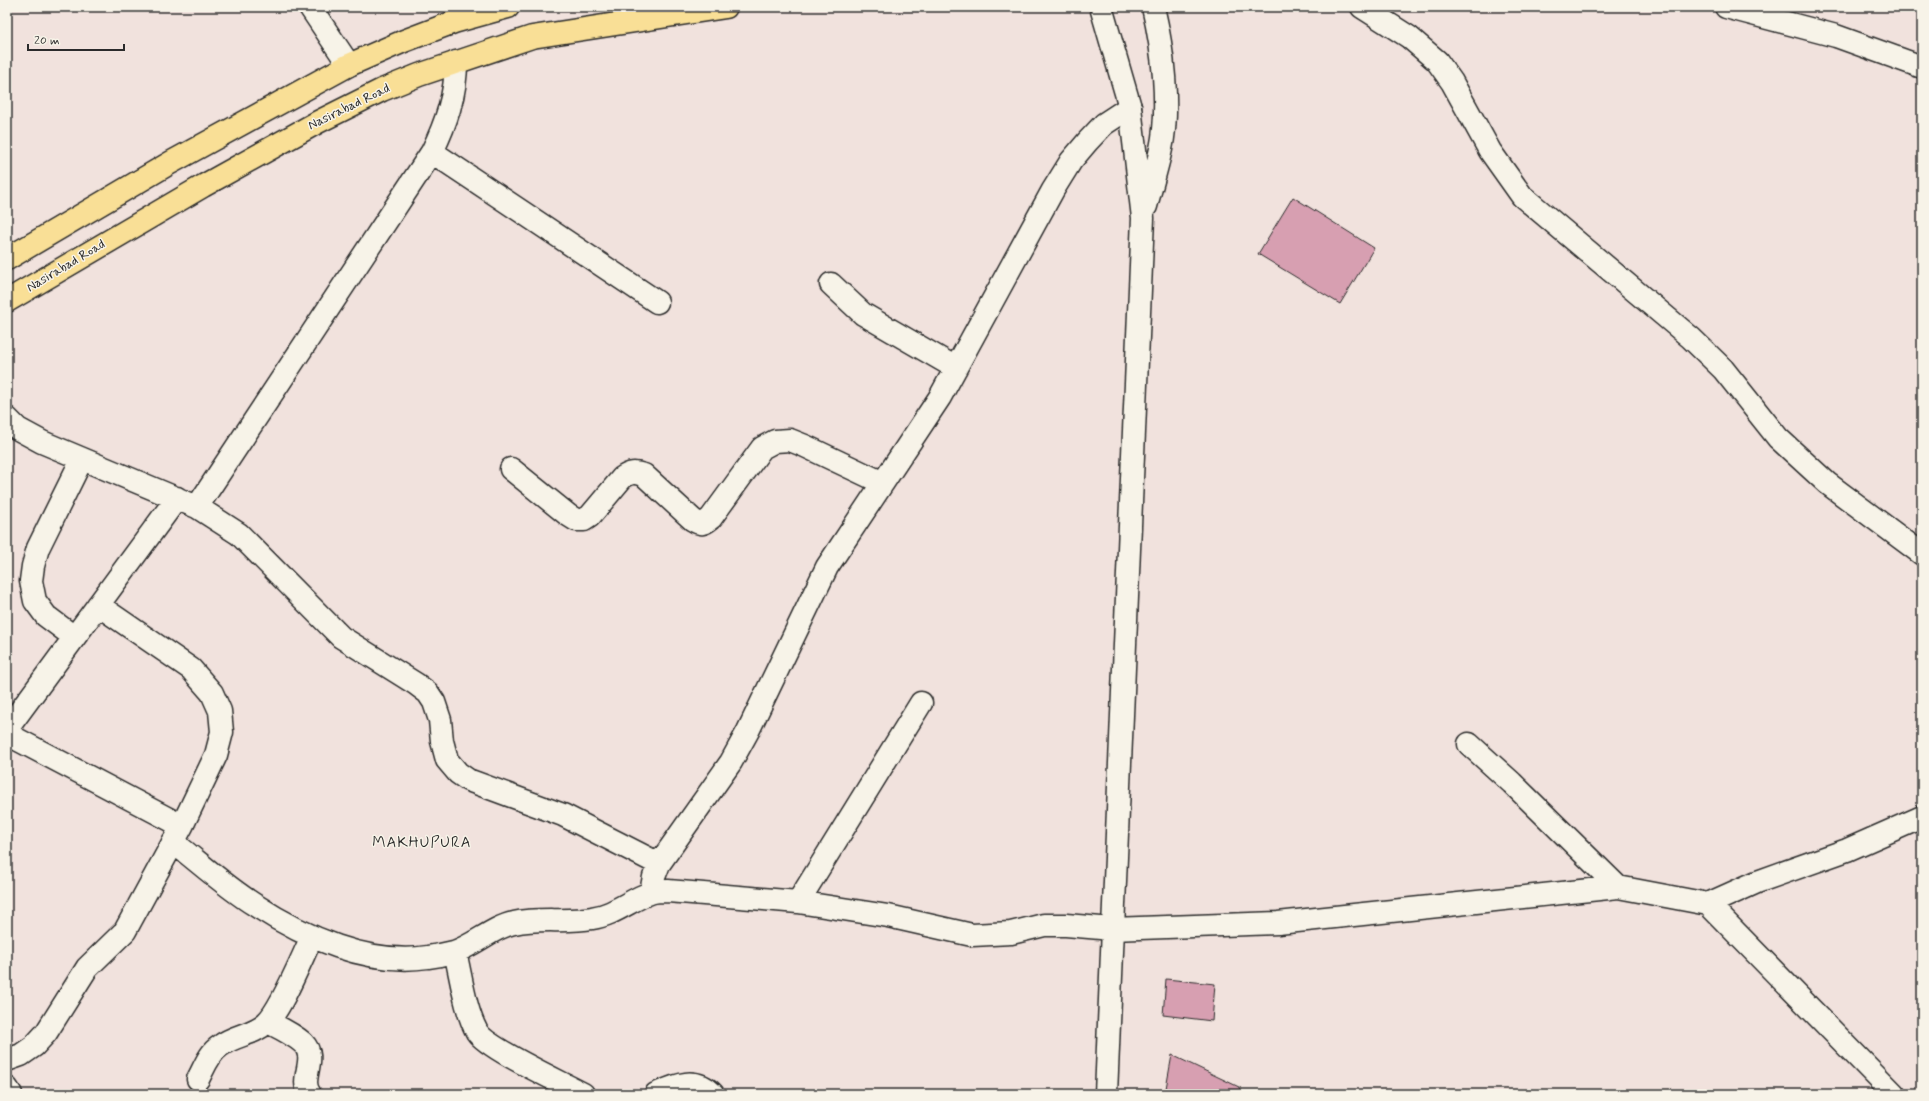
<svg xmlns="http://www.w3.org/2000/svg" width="1929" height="1101" viewBox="0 0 1929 1101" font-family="Mynerve,sans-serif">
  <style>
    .building { fill: #d79fb1; stroke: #2b2b2b }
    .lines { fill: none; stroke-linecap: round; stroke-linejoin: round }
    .street-casing { stroke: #2b2b2b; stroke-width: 25 }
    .secondary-casing { stroke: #2b2b2b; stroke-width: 25 }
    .highway-casing { stroke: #2b2b2b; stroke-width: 25 }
    .street { stroke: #f7f3e8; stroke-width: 22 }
    .secondary { stroke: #f7f3e8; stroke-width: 22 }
    .highway { stroke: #f9df96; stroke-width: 22 }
    .labels { text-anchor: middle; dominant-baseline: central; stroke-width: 3; stroke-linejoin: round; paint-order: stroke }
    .street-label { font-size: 13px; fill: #2b2b2b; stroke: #f7f3e8 }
    .quarter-label { font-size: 15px; letter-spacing: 1px; fill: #2b2b2b; stroke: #f7f3e8 }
  </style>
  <rect width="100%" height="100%" fill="#f1e2dd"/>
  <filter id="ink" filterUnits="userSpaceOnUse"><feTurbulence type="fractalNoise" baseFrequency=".025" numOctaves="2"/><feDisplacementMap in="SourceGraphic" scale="8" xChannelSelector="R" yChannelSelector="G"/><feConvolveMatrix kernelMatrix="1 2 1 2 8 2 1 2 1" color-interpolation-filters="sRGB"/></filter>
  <g filter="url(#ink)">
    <path class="building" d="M 1293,197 L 1374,248 L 1340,304 L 1258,254 Z
      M 1166,979 L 1215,984 L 1212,1021 L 1163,1015 Z
      M 1172,1055 L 1241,1088 L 1238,1094 L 1165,1094 Z"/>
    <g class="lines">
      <defs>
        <path id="street" d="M 310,7 L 349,65
          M 1362,7 L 1409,37 L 1437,61 L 1452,82 L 1490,151 L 1522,196 L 1691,338 L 1723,369 L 1778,438 L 1827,483 L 1922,554
          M 1726,7 L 1836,36 L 1922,67
          M 432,152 L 657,302
          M 831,284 L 863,314 L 956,368
          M 7,418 L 18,429 L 42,442 L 197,507 L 239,534 L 341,637 L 416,684 L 428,693 L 434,702 L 440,720 L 442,741 L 447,760 L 458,773 L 468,780 L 563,815 L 659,864
          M 511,469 L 568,515 L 576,520 L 584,520 L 590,516 L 622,478 C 630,472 635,472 644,475 L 693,520 C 701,525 704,524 711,518 L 762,448 L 775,441 L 790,440 L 805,446 L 883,483
          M 197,507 L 432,152 C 446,123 456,95 456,62
          M 74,637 L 46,616 L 35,601 L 31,581 L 33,566 L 38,548 L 82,459
          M 7,729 L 177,498
          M 7,734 L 182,826
          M 1469,744 L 1512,783 L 1618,887
          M 173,842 C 200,863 226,887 255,905 C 304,937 368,966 428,957 C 436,956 446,954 454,952 C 475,945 493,927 514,923 C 540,917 566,923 592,918 C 614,915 630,900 650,893 C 655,891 662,891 668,891 L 798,902 L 888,916 L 972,935 L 1011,933 L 1044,925 L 1066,925 L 1112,929 L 1278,923 L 1618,887 L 1708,904 L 1757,882 L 1847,850 L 1922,817
          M 651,892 L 654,877 L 659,864 L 731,762 L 748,731 L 827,567 L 940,397 L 1053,190 L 1071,161 L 1088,141 L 1104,124 L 1130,107
          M 798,902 L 921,703
          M 1708,904 L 1894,1094
          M 455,952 C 461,976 465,1010 477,1032 C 488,1049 561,1082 583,1094
          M 268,1022 C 280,1028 293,1034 303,1043 C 319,1059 298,1079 310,1094
          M 7,1060 L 21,1055 L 34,1046 L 46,1033 L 87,968 L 125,931 L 182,826 L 216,755 L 222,732 L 220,711 L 212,693 L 191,669 L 98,605
          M 198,1079 C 204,1068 209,1053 220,1046 C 234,1035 253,1035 266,1023 C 281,1010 302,957 312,937
          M 7,1088 L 11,1094
          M 656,1094 C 676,1085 695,1076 713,1094"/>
        <path id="secondary" d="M 1101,7 L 1130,107 L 1143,218 L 1106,1094
          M 1146,206 C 1151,187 1157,168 1161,149 C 1170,107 1163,49 1153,7"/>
        <path id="highway" d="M 7,259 L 170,163 L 349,65 L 404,41 L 454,22 L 508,7
          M 7,301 L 203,186 L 318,122 L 382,90 L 419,75 L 532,37 L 726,7"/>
      </defs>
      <use href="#street" class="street-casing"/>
      <use href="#secondary" class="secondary-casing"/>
      <use href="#highway" class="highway-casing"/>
      <use href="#street" class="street"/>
      <use href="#secondary" class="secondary"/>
      <use href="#highway" class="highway"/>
    </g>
  </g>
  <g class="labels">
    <g class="street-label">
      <text transform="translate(349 107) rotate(-26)">Nasirabad Road</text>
      <text transform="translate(66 266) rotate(-31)">Nasirabad Road</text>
    </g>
    <g class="quarter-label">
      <text x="422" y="843">MAKHUPURA</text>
    </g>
  </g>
  <rect width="1929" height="1101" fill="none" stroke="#f7f3e8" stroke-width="24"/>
  <rect x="12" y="12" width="1905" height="1077" fill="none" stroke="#2b2b2b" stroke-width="1.5" filter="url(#ink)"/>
  <path d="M28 44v6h96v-6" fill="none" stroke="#2b2b2b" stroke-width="2"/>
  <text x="34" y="44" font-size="12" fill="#2b2b2b" stroke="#f7f3e8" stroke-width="3" paint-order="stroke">20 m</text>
</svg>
